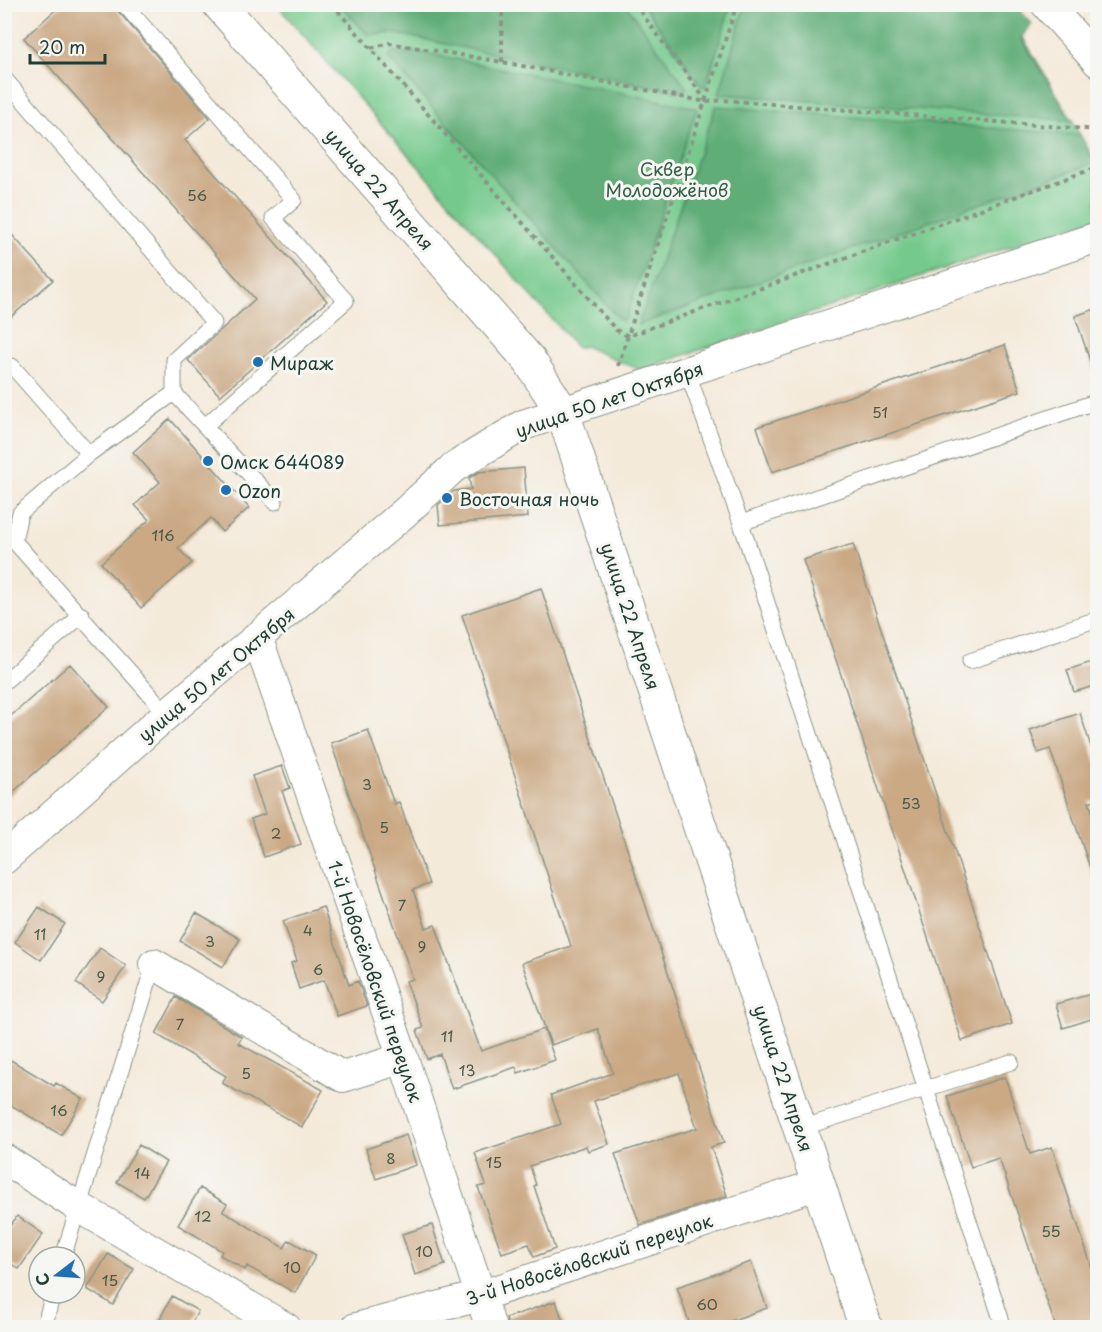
<svg xmlns="http://www.w3.org/2000/svg" width="1102" height="1332" viewBox="0 0 1102 1332" font-family="'Playpen Sans',sans-serif">
  <style>
    .green { fill: #75c98c; stroke: #4a8360; stroke-width: 1.5 }
    .forest { fill: #60ad78; stroke: #407556; stroke-width: 1.5 }
    .building { fill: #caa984 }
    .lines { fill: none; stroke-linecap: round; stroke-linejoin: round }
    .service-casing { stroke: #8a9487; stroke-width: 17 }
    .minor-casing { stroke: #8a9487; stroke-width: 32 }
    .secondary-casing { stroke: #8a9487; stroke-width: 35 }
    .path { stroke: #8a9487; stroke-width: 4; stroke-dasharray: 4.5 4.5; stroke-linecap: butt }
    .service { stroke: #fff; stroke-width: 15 }
    .minor { stroke: #fff; stroke-width: 30 }
    .secondary { stroke: #fff; stroke-width: 33 }
    .poi-dot { fill: #1f6fb2; stroke: #f6f6f2; stroke-width: 2 }
    .labels { text-anchor: middle; dominant-baseline: central; stroke-width: 6; stroke-linejoin: round; paint-order: stroke }
    .number-label { font-size: 15px; fill: #4a5848 }
    .park-label { font-size: 18px; fill: #34604a; stroke: #f6f6f2 }
    .street-label { font-size: 18px; fill: #1f3d34; stroke: #f6f6f2 }
    .poi-label { font-size: 18px; fill: #1f3d34; stroke: #f6f6f2; text-anchor: start }
  </style>
  <rect width="100%" height="100%" fill="#f6f6f2"/>
  <filter id="ink" filterUnits="userSpaceOnUse"><feTurbulence type="fractalNoise" baseFrequency=".0167" numOctaves="2"/><feDisplacementMap in="SourceGraphic" scale="12" xChannelSelector="R" yChannelSelector="G"/><feConvolveMatrix kernelMatrix="1 2 1 2 8 2 1 2 1" color-interpolation-filters="sRGB"/></filter>
  <filter id="wash" filterUnits="userSpaceOnUse"><feTurbulence type="fractalNoise" baseFrequency=".008" numOctaves="4" result="noise"/><feDisplacementMap in="SourceGraphic" scale="24" xChannelSelector="R" yChannelSelector="G"/><feGaussianBlur stdDeviation="1.35" result="paint"/><feColorMatrix in="noise" values="0 0 0 0 0 0 0 0 0 0 0 0 0 0 0 0 0 1.4 0 .05"/><feComposite in="paint" operator="in"/></filter>
  <g filter="url(#wash)">
    <rect width="100%" height="100%" fill="#f4eada"/>
    <path class="green" d="M 277,5 L 1004,5 L 1097,164 L 1097,218 L 640,370 L 584,346 L 577,348 Z"/>
    <path class="forest" d="M 340,5 L 626,5 L 687,88 L 679,92 L 392,33 L 368,35 Z
      M 643,5 L 731,5 L 706,86 L 702,87 Z
      M 745,5 L 1015,5 L 1032,24 L 1021,37 L 1073,121 L 719,94 Z
      M 392,52 L 420,52 L 697,108 L 626,318 L 622,321 L 618,318 L 391,61 L 388,56 Z
      M 716,106 L 1080,135 L 1095,163 L 638,325 Z"/>
    <g id="blocks">
      <path class="building" d="M 62,4 L 112,4 L 210,118 L 185,140 L 327,301 L 220,396 L 188,360 L 255,299 L 24,38 Z
        M 4,226 L 53,280 L 4,323 Z
        M 1098,308 L 1098,373 L 1094,373 L 1075,316 Z
        M 1005,345 L 1020,391 L 772,472 L 757,427 Z
        M 170,419 L 249,508 L 222,532 L 211,518 L 178,548 L 192,563 L 141,608 L 101,563 L 149,520 L 135,505 L 160,482 L 133,452 Z
        M 524,468 L 528,517 L 440,525 L 438,505 L 454,491 L 471,489 L 469,478 L 479,472 Z
        M 853,544 L 1012,1024 L 962,1041 L 803,560 Z
        M 541,588 L 724,1143 L 711,1147 L 727,1196 L 640,1225 L 615,1154 L 697,1128 L 679,1073 L 594,1101 L 609,1144 L 588,1151 L 586,1146 L 530,1166 L 536,1185 L 534,1186 L 555,1249 L 534,1257 L 529,1244 L 502,1253 L 478,1187 L 486,1185 L 475,1153 L 561,1124 L 551,1095 L 613,1073 L 598,1029 L 551,1045 L 522,963 L 571,946 L 462,615 Z
        M 1098,660 L 1098,685 L 1074,692 L 1067,670 Z
        M 70,664 L 109,707 L 4,800 L 4,722 Z
        M 1080,713 L 1098,768 L 1098,799 L 1089,802 L 1098,828 L 1098,880 L 1094,880 L 1050,749 L 1038,753 L 1030,730 Z
        M 368,730 L 394,804 L 399,802 L 429,884 L 413,890 L 426,928 L 435,925 L 481,1051 L 544,1029 L 555,1060 L 518,1073 L 516,1067 L 452,1089 L 440,1054 L 427,1059 L 417,1030 L 423,1028 L 406,981 L 413,979 L 331,743 Z
        M 282,766 L 290,788 L 282,791 L 301,844 L 264,857 L 251,819 L 265,814 L 252,776 Z
        M 39,907 L 65,924 L 41,960 L 15,942 Z
        M 323,907 L 349,985 L 358,981 L 367,1006 L 337,1016 L 324,980 L 299,989 L 291,963 L 297,961 L 283,921 Z
        M 196,913 L 240,939 L 223,967 L 180,941 Z
        M 100,948 L 126,966 L 102,1001 L 76,983 Z
        M 1098,992 L 1098,1017 L 1063,1028 L 1056,1004 Z
        M 176,997 L 242,1037 L 238,1043 L 323,1090 L 302,1127 L 222,1083 L 226,1076 L 156,1034 Z
        M 4,1056 L 54,1086 L 56,1083 L 83,1099 L 61,1135 L 4,1101 Z
        M 1005,1077 L 1030,1154 L 1052,1147 L 1098,1286 L 1098,1328 L 1056,1328 L 999,1158 L 971,1167 L 947,1096 Z
        M 406,1135 L 416,1165 L 376,1179 L 366,1149 Z
        M 139,1145 L 166,1162 L 144,1198 L 117,1182 Z
        M 200,1188 L 227,1204 L 223,1211 L 284,1248 L 289,1240 L 316,1255 L 295,1293 L 247,1266 L 245,1270 L 220,1255 L 222,1251 L 178,1225 Z
        M 17,1216 L 43,1234 L 19,1269 L 4,1259 L 4,1234 Z
        M 432,1225 L 445,1265 L 415,1275 L 402,1234 Z
        M 108,1254 L 134,1269 L 113,1305 L 87,1289 Z
        M 751,1262 L 767,1308 L 711,1328 L 691,1328 L 677,1287 Z
        M 172,1296 L 198,1311 L 189,1328 L 155,1328 Z
        M 556,1301 L 565,1328 L 508,1328 L 506,1318 Z"/>
    </g>
  </g>
  <g filter="url(#ink)">
    <use href="#blocks" fill-opacity="0" stroke="#8a9487" stroke-width="1.5"/>
    <g class="lines">
      <defs>
        <path id="service" d="M 124,4 L 294,200 L 273,218 L 346,301 L 205,426
          M 4,78 L 214,323 L 174,360 L 174,393 L 275,502
          M 4,367 L 12,366 L 89,454
          M 687,371 L 741,523 L 1004,1328
          M 741,523 L 1098,401
          M 970,661 L 1098,619
          M 4,682 L 82,615
          M 167,714 L 14,541 L 20,513 L 89,454 L 174,393
          M 801,1128 L 1011,1062
          M 63,1257 L 154,964
          M 44,1328 L 53,1293"/>
        <path id="minor" d="M 1046,4 L 1098,62
          M 257,637 L 403,1058 L 491,1328
          M 4,859 L 167,714 L 403,514 L 453,468 L 523,425 L 1098,237
          M 154,964 L 343,1077 L 403,1058
          M 4,1159 L 77,1206 L 286,1328
          M 356,1328 L 480,1296 L 819,1184"/>
        <path id="secondary" d="M 219,4 L 529,360 L 563,413 L 866,1328"/>
      </defs>
      <use href="#service" class="service-casing"/>
      <use href="#minor" class="minor-casing"/>
      <use href="#secondary" class="secondary-casing"/>
      <path class="path" d="M 332,4 L 616,330 L 628,336 L 1098,167
        M 635,4 L 707,102
        M 371,48 L 389,43 L 502,62 L 707,102 L 723,100 L 1098,130
        M 502,62 L 502,4
        M 618,366 L 737,4"/>
      <use href="#service" class="service"/>
      <use href="#minor" class="minor"/>
      <use href="#secondary" class="secondary"/>
    </g>
  </g>
  <g class="poi-dot">
    <circle cx="258" cy="362" r="6"/>
    <circle cx="208" cy="461" r="6"/>
    <circle cx="226" cy="490" r="6"/>
    <circle cx="447" cy="498" r="6"/>
  </g>
  <g class="labels">
    <g class="number-label">
      <text x="197" y="194">56</text>
      <text x="880" y="411">51</text>
      <text x="163" y="534">116</text>
      <text x="367" y="783">3</text>
      <text x="911" y="802">53</text>
      <text x="384" y="826">5</text>
      <text x="276" y="832">2</text>
      <text x="402" y="904">7</text>
      <text x="308" y="929">4</text>
      <text x="40" y="933">11</text>
      <text x="210" y="940">3</text>
      <text x="422" y="945">9</text>
      <text x="318" y="968">6</text>
      <text x="101" y="975">9</text>
      <text x="180" y="1023">7</text>
      <text x="447" y="1035">11</text>
      <text x="467" y="1069">13</text>
      <text x="246" y="1072">5</text>
      <text x="59" y="1109">16</text>
      <text x="391" y="1157">8</text>
      <text x="494" y="1161">15</text>
      <text x="142" y="1172">14</text>
      <text x="203" y="1215">12</text>
      <text x="1051" y="1230">55</text>
      <text x="424" y="1250">10</text>
      <text x="292" y="1266">10</text>
      <text x="110" y="1279">15</text>
      <text x="707" y="1303">60</text>
    </g>
    <g class="park-label">
      <text x="667" y="168">Сквер<tspan x="667" dy="21">Молодожёнов</tspan></text>
    </g>
    <g class="street-label">
      <text transform="translate(380 189) rotate(49)">улица 22 Апреля</text>
      <text transform="translate(609 399) rotate(-19)">улица 50 лет Октября</text>
      <text transform="translate(631 616) rotate(72)">улица 22 Апреля</text>
      <text transform="translate(216 674) rotate(-40)">улица 50 лет Октября</text>
      <text transform="translate(376 981) rotate(71)">1-й Новосёловский переулок</text>
      <text transform="translate(784 1078) rotate(72)">улица 22 Апреля</text>
      <text transform="translate(589 1259) rotate(-18)">3-й Новосёловский переулок</text>
    </g>
    <g class="poi-label">
      <text x="270" y="362">Мираж</text>
      <text x="220" y="461">Омск 644089</text>
      <text x="238" y="490">Ozon</text>
      <text x="459" y="498">Восточная ночь</text>
    </g>
  </g>
  <rect width="1102" height="1332" fill="none" stroke="#f6f6f2" stroke-width="24"/>
  <g transform="translate(57 1275) rotate(253)"><circle r="28" fill="#f6f6f2" stroke="#a0aca6" stroke-width="1.5"/>
  <path d="M0-4.5L10 22L0 15L-10 22Z" fill="#1f6fb2"/>
  <text y="-9" font-size="16" font-weight="bold" text-anchor="middle" fill="#1f3d34">С</text>
  </g>
  <path d="M30 54v9h75v-9" fill="none" stroke="#1f3d34" stroke-width="3"/>
  <text x="39" y="54" font-size="18" fill="#1f3d34" stroke="#f6f6f2" stroke-width="4.5" paint-order="stroke">20 m</text>
</svg>
